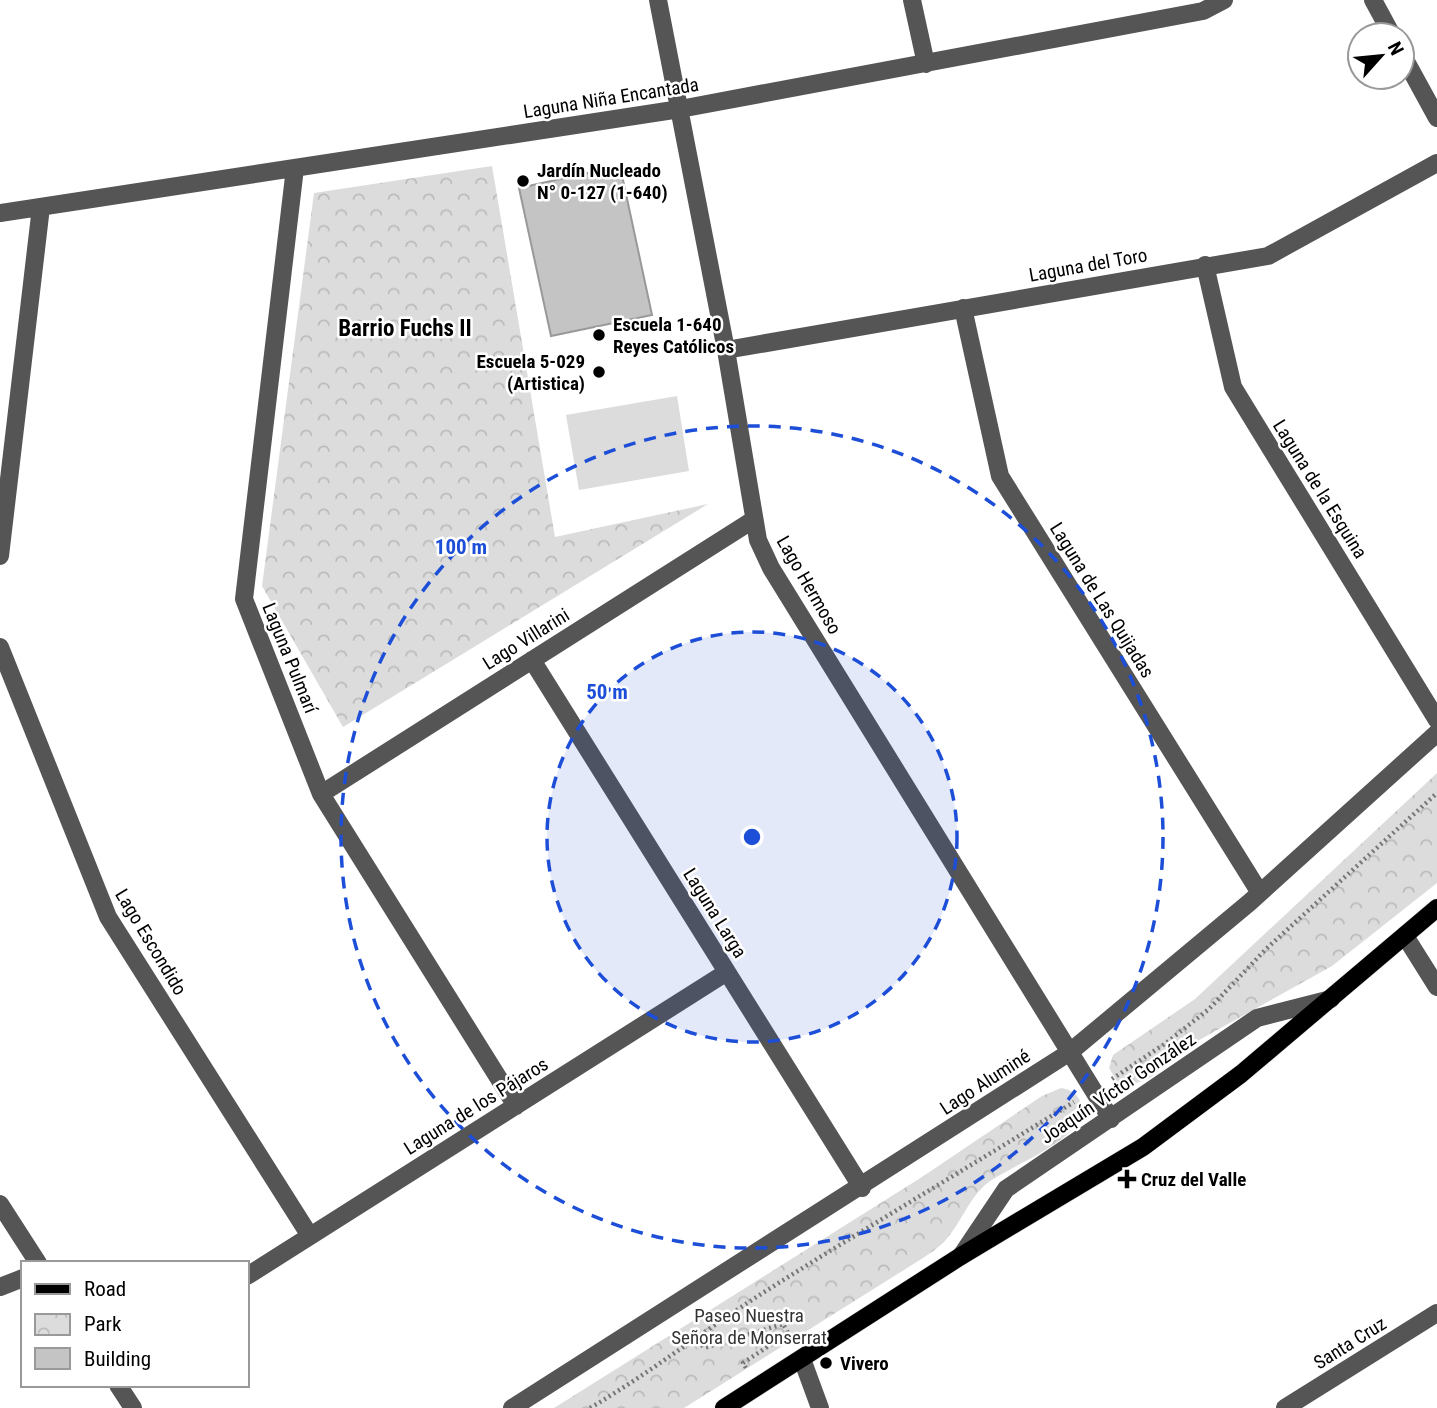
<svg xmlns="http://www.w3.org/2000/svg" width="1437" height="1408" viewBox="0 0 1437 1408" font-family="'Roboto Condensed',sans-serif">
  <style>
    .green { fill: #dcdcdc }
    .park { fill: url(#park-crowns) }
    .building { fill: #c4c4c4; stroke: #999; stroke-width: 2 }
    .lines { fill: none; stroke-linecap: round; stroke-linejoin: round }
    .major-casing { stroke: #dbdbdb; stroke-width: 19 }
    .path { stroke: #777; stroke-width: 4.5; stroke-dasharray: 2 3.5; stroke-linecap: butt }
    .minor { stroke: #555; stroke-width: 18 }
    .major { stroke: #000; stroke-width: 18 }
    .ring { fill: none; stroke: #1d4ed8; stroke-width: 3.5; stroke-dasharray: 12 9 }
    .poi-dot { fill: #000; stroke: #fff; stroke-width: 2.5 }
    .labels { text-anchor: middle; dominant-baseline: central; stroke-width: 5; stroke-linejoin: round; paint-order: stroke }
    .street-label { font-size: 19px; fill: #000; stroke: #fff }
    .poi-label { font-size: 19px; font-weight: bold; fill: #000; stroke: #fff; text-anchor: start }
    .park-label { font-size: 19px; fill: #333; stroke: #fff }
    .quarter-label { font-size: 23px; font-weight: bold; fill: #000; stroke: #fff }
    .centre { fill: #1d4ed8; stroke: #fff; stroke-width: 3.5 }
    .ring-label { font-size: 21px; text-anchor: middle; font-weight: bold; fill: #1d4ed8; stroke: #fff; stroke-width: 5; stroke-linejoin: round; paint-order: stroke }
  </style>
  <defs>
    <pattern id="park-crowns" width="20" height="18" patternUnits="userSpaceOnUse" patternTransform="scale(1.75)"><rect width="20" height="18" fill="#dcdcdc"/><path d="M2 6a3 3 0 1 1 6 0M12 15a3 3 0 1 1 6 0" fill="none" stroke="#bbb"/></pattern>
  </defs>
  <rect width="100%" height="100%" fill="#fff"/>
  <path class="green" d="M 677,396 L 689,471 L 579,490 L 566,415 Z"/>
  <path class="park" d="M 492,166 L 555,537 L 708,504 L 343,727 L 262,586 L 314,193 Z
    M 1437,773 L 1437,883 L 1332,966 L 1201,1039 L 1148,1079 L 1127,1086 L 1118,1083 L 1109,1068 L 1113,1055 L 1195,999 Z
    M 1061,1088 C 1071,1090 1077,1093 1081,1103 C 1092,1138 1007,1166 985,1185 C 968,1200 960,1225 944,1242 C 938,1248 930,1253 923,1258 L 684,1408 L 554,1408 L 922,1177 L 1042,1096 Z"/>
  <path class="building" d="M 620,166 L 652,315 L 551,336 L 519,188 Z"/>
  <g class="lines">
    <defs>
      <path id="major" d="M 724,1408 L 961,1256 L 1143,1147 L 1241,1074 L 1437,908"/>
    </defs>
    <use href="#major" class="major-casing"/>
    <path class="path" d="M 1112,1079 L 1166,1043 L 1209,1009 L 1266,949 L 1437,793
      M 696,1336 L 704,1348 L 783,1324 L 788,1333 L 743,1363 L 746,1368
      M 590,1408 C 648,1374 701,1333 758,1296 C 862,1230 969,1167 1074,1102"/>
    <path class="minor" d="M 658,0 L 726,350 L 758,540 L 771,568 L 1111,1119
      M 912,0 L 926,64
      M 1373,0 L 1392,35
      M 1402,54 L 1437,118
      M 295,168 L 244,599 L 321,794 L 516,1106
      M 0,213 L 680,109 L 1203,11 L 1224,0
      M 1205,265 L 1233,387 L 1437,720
      M 963,308 L 1000,476 L 1260,893
      M 726,350 L 1268,256 L 1437,163
      M 0,556 L 41,207
      M 0,647 L 108,917 L 310,1236
      M 532,660 L 862,1188
      M 321,794 L 753,520
      M 1405,936 L 1437,987
      M 0,1204 L 38,1263
      M 961,1256 L 1006,1189 L 1257,1018 L 1331,999
      M 247,1276 L 727,972
      M 0,1287 L 23,1278
      M 802,1359 L 820,1408
      M 118,1385 L 133,1408
      M 512,1408 L 1070,1052 L 1250,902 L 1437,733
      M 1285,1408 L 1437,1313"/>
    <use href="#major" class="major"/>
  </g>
  <circle cx="752" cy="837" r="205" fill="#1d4ed8" fill-opacity=".12"/>
  <g class="ring">
    <circle cx="752" cy="837" r="205"/>
    <circle cx="752" cy="837" r="411"/>
  </g>
  <g class="poi-dot">
    <circle cx="523" cy="181" r="7"/>
    <circle cx="599" cy="335" r="7"/>
    <circle cx="599" cy="372" r="7"/>
    <path d="M1123.5 1168.5h7v7h7v7h-7v7h-7v-7h-7v-7h7z"/>
    <circle cx="826" cy="1363" r="7"/>
  </g>
  <g class="labels">
    <g class="street-label">
      <text transform="translate(611 98) rotate(-9)">Laguna Niña Encantada</text>
      <text transform="translate(1088 265) rotate(-10)">Laguna del Toro</text>
      <text transform="translate(1320 489) rotate(58)">Laguna de la Esquina</text>
      <text transform="translate(809 585) rotate(60)">Lago Hermoso</text>
      <text transform="translate(1102 600) rotate(58)">Laguna de Las Quijadas</text>
      <text transform="translate(526 639) rotate(-32)">Lago Villarini</text>
      <text transform="translate(290 658) rotate(68)">Laguna Pulmarí</text>
      <text transform="translate(715 913) rotate(58)">Laguna Larga</text>
      <text transform="translate(151 942) rotate(59)">Lago Escondido</text>
      <text transform="translate(985 1082) rotate(-33)">Lago Aluminé</text>
      <text transform="translate(1118 1088) rotate(-34)">Joaquín Víctor González</text>
      <text transform="translate(476 1106) rotate(-32)">Laguna de los Pájaros</text>
      <text transform="translate(1350 1343) rotate(-32)">Santa Cruz</text>
    </g>
    <g class="poi-label">
      <text x="537" y="170">Jardín Nucleado<tspan x="537" dy="22">N° 0-127 (1-640)</tspan></text>
      <text x="613" y="324">Escuela 1-640<tspan x="613" dy="22">Reyes Católicos</tspan></text>
      <text x="585" y="361" text-anchor="end">Escuela 5-029<tspan x="585" dy="22">(Artistica)</tspan></text>
      <text x="1141" y="1179">Cruz del Valle</text>
      <text x="840" y="1363">Vivero</text>
    </g>
    <g class="park-label">
      <text x="749" y="1315">Paseo Nuestra<tspan x="749" dy="22">Señora de Monserrat</tspan></text>
    </g>
    <g class="quarter-label">
      <text x="405" y="328">Barrio Fuchs II</text>
    </g>
  </g>
  <circle cx="752" cy="837" r="10" class="centre"/>
  <g class="ring-label">
    <text x="461" y="554">100 m</text>
    <text x="607" y="699">50 m</text>
  </g>
  <rect x="21" y="1261" width="228" height="126" fill="#ffffff" stroke="#999999" stroke-width="2"/>
  <rect x="35" y="1284" width="35" height="10" fill="#000000" stroke="#999999" stroke-width="2"/>
  <text x="84" y="1296" font-size="21" fill="#000000">Road</text>
  <rect x="35" y="1314" width="35" height="21" fill="url(#park-crowns)" stroke="#999999" stroke-width="2"/>
  <text x="84" y="1331" font-size="21" fill="#000000">Park</text>
  <rect x="35" y="1348" width="35" height="21" fill="#c4c4c4" stroke="#999999" stroke-width="2"/>
  <text x="84" y="1366" font-size="21" fill="#000000">Building</text>
  <g transform="translate(1381 56) rotate(63)"><circle r="33" fill="#ffffff" stroke="#999999" stroke-width="2"/>
  <path d="M0-5L12 26L0 18L-12 26Z" fill="#000000"/>
  <text y="-10" font-size="19" font-weight="bold" text-anchor="middle" fill="#000000">N</text>
  </g>
</svg>
